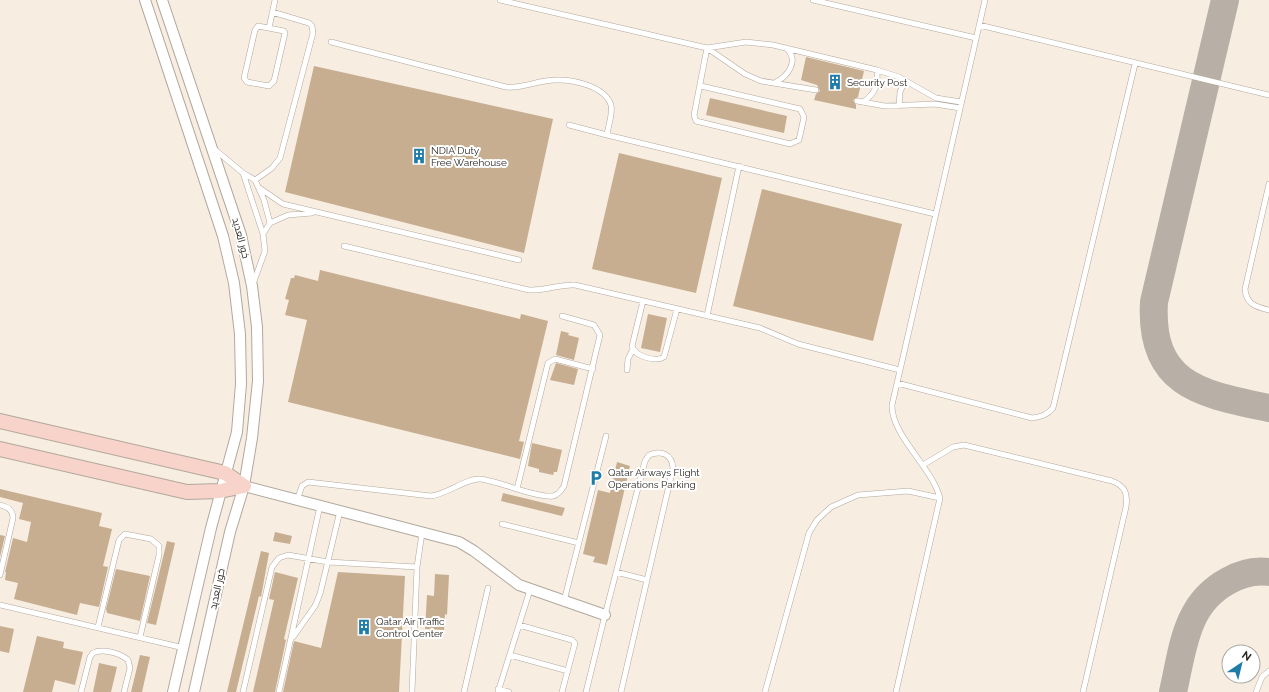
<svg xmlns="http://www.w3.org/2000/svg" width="1269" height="692" viewBox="0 0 1269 692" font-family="Raleway,Cairo,sans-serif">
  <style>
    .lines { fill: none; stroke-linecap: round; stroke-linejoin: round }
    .taxiway { stroke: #b8b0a6; stroke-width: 28 }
    .building { fill: #c7ae91 }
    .lane-casing { stroke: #b2a89d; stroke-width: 6 }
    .street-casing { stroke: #b2a89d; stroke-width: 12 }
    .secondary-casing { stroke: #b2a89d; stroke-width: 16 }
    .lane { stroke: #fff; stroke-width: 5 }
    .street { stroke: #fff; stroke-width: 10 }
    .secondary { stroke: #f7d3c9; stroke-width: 14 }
    .labels { text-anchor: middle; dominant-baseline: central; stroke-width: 4; stroke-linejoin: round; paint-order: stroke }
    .poi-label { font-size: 10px; fill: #2b2723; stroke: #fff; text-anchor: start }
    .street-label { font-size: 10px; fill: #2b2723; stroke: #fff }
  </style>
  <rect width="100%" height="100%" fill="#f7ede1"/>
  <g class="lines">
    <path class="taxiway" d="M 1225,0 L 1154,302 C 1149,386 1202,394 1269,408
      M 1173,692 C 1183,649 1185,604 1228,581 C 1240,574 1255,570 1269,572"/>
  </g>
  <path class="building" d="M 806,57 L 864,71 L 858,97 L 853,100 L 856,105 L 856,109 L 814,100 L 816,94 L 820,91 L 817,85 L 801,80 Z
    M 314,66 L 553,119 L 524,253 L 285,192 Z
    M 710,98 L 787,116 L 784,133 L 706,115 Z
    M 619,153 L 722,178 L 696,293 L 592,269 Z
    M 762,189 L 902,224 L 873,341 L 733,306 Z
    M 320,270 L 520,319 L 521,314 L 548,321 L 519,441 L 524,442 L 520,459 L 288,402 L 307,320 L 285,315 L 289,300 L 285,299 L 291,278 L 294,278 L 295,275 L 318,281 Z
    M 648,314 L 667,318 L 660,352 L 641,348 Z
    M 561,331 L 569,333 L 568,335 L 579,338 L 574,360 L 556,355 Z
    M 556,363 L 578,369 L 574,385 L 550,380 Z
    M 532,443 L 562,450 L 557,472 L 554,472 L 553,475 L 539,472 L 539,469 L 528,466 Z
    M 617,462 L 630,466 L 607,565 L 593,562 L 595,557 L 583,554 L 598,490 L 610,493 Z
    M 0,489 L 102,513 L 99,526 L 112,529 L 103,566 L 108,567 L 99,607 L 80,603 L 77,615 L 14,599 L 18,583 L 5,580 L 6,572 L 5,572 L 13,538 L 27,542 L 31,522 L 19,519 L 23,503 L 0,497 Z
    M 503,493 L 565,508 L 562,516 L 501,501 Z
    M 275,532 L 292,536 L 290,544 L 273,541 Z
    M 0,535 L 5,536 L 0,557 Z
    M 167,541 L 175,543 L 156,625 L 147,623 Z
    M 261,551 L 269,553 L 261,597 L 259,596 L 236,692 L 227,692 Z
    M 116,569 L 150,576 L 140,621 L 107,613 L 106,609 Z
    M 275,572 L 298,578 L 284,639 L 286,640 L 275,692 L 253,692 L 274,600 L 269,599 Z
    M 338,572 L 405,576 L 399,692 L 283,692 L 294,641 L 321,648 Z
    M 435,574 L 449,575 L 447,615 L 445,614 L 444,630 L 425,629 L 427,595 L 434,596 Z
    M 0,626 L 14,629 L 9,653 L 0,651 Z
    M 37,636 L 64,642 L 63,648 L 83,652 L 75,685 L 55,680 L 52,692 L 23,692 Z
    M 140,655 L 150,657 L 142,692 L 131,692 Z
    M 99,663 L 117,667 L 111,692 L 93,692 Z"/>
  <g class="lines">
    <defs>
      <path id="lane" d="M 500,0 L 707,48 L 746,42 L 773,45 L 877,70 L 899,77 L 936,98 L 961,102
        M 813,0 L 976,38
        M 979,25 L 1269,95
        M 258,26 L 284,31 L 285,33 L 274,81 L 269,86 L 247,82 L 244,78 L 255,30 Z
        M 269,28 L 275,0
        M 331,42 L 506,87 C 523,89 538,80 555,80 C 572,79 605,86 611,105 C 613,114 608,126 607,135 L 935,214
        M 707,48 L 745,74 L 761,81 L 816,90
        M 776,82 C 788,76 799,61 787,49
        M 701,86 L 800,109 L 804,117 L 799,140 L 790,144 L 696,121 L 694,115 L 707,48
        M 857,101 L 885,106 L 935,104 L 960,108
        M 863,102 C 876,93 878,85 877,70
        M 899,106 L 900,92 L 905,81
        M 569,125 L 607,135
        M 213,148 L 243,173 L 255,180 L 264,200 L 270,223 L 263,234 L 265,251 L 253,284
        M 243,173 L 263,234
        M 255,180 L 272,168 L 280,158 L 313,33 L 312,26 L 309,23 L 272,12
        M 1269,184 L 1245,289 C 1246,304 1256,307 1269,310
        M 258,187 L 283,204 L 519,260
        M 270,223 L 288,215 L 312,213
        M 344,246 L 529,290 C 545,291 559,284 575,285 L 760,328 L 798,344 L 900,370
        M 643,301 L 632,346 C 635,357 656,362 664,357 L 677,309
        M 707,316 L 739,166
        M 627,370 L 628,359 L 633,349
        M 897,383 L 1032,418 C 1041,417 1047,415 1053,408 L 1135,64
        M 923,465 L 953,447 L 964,445 L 1112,481 C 1125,486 1128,493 1126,507 L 1083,692
        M 517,489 L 548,363 L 555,359 L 593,369
        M 297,500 L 302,486 L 308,482 L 431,496 C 447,494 467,478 480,479 C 499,481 536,498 553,496 C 558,495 561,491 564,486 L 600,335 L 594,325 L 562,316
        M 0,505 C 8,507 13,510 13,518 L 0,575
        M 502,524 L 579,543
        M 616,572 L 647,580
        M 564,601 L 606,436
        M 0,605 L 184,648
        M 519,625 L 572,640 L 575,643 L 562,692
        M 98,627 L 119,540 L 125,534 L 151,539 L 159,546 L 159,555 L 140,637
        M 293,637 L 315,606 L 320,594 L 340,511
        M 510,655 L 568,671
        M 498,689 L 509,692
        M 81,692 L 90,657 L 93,653 C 102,648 120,653 128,660 L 130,668 L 124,692
        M 243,692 L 272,567 L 279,558 L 288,555 L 328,562 L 417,567
        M 279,692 L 320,506
        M 412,692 L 417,567 L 422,533
        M 464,692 L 488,588
        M 498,692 L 530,590
        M 586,692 L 605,615 L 645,461 L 649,455 C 661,450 672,454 673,468 L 621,692
        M 765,692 L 809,533 L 817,520 L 831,507 L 858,495 L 908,491 L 940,498
        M 896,692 L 940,498 C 932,467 891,435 892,405 L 985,0
        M 1256,692 L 1262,677 L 1269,671"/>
      <path id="street" d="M 145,0 L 223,236 L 234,283 L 240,334 L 241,384 L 237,432 L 211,528 L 173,692
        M 162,0 L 241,235 L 252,286 L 257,327 L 258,381 L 252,438 L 244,486 L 230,532 L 194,692
        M 244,486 L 459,542 L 474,551 L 519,585 L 605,615"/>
      <path id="secondary" d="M 0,421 L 225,473 L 244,486
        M 0,449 L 187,492 L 220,491 L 244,486"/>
    </defs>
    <use href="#lane" class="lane-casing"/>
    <use href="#street" class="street-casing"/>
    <use href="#secondary" class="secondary-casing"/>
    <use href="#lane" class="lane"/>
    <use href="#street" class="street"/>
    <use href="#secondary" class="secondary"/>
  </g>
  <defs>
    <symbol id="building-bare" viewBox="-9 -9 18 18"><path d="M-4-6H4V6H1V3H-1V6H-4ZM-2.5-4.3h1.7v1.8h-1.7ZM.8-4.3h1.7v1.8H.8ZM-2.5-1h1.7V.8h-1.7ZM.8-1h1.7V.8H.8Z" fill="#1e7ca9" stroke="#fff" stroke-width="2.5" paint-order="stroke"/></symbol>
    <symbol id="parking-bare" viewBox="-9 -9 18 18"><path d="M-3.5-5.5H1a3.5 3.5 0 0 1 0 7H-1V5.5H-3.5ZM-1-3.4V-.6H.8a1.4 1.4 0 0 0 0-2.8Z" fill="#1e7ca9" stroke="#fff" stroke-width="2.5" paint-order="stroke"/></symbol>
  </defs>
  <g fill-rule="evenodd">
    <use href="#building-bare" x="824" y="71" width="22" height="22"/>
    <use href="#building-bare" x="408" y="145" width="22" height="22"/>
    <use href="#parking-bare" x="585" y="467" width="22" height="22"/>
    <use href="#building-bare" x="353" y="616" width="22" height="22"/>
  </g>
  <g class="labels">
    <g class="poi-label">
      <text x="847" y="82">Security Post</text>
      <text x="431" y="150">NDIA Duty<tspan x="431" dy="12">Free Warehouse</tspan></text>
      <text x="608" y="472">Qatar Airways Flight<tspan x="608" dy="12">Operations Parking</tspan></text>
      <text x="376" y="621">Qatar Air Traffic<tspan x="376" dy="12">Control Center</tspan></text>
    </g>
    <g class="street-label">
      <text transform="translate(241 238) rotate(75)">خور العديد</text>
      <text transform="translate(217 589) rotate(-78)">خور العديد</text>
    </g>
  </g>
  <g transform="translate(1241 664) rotate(35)"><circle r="19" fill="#ffffff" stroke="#aaa9a7"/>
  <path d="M0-3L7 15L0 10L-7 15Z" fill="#1e7ca9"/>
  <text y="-6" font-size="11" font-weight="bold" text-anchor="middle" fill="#2b2723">N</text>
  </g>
</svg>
